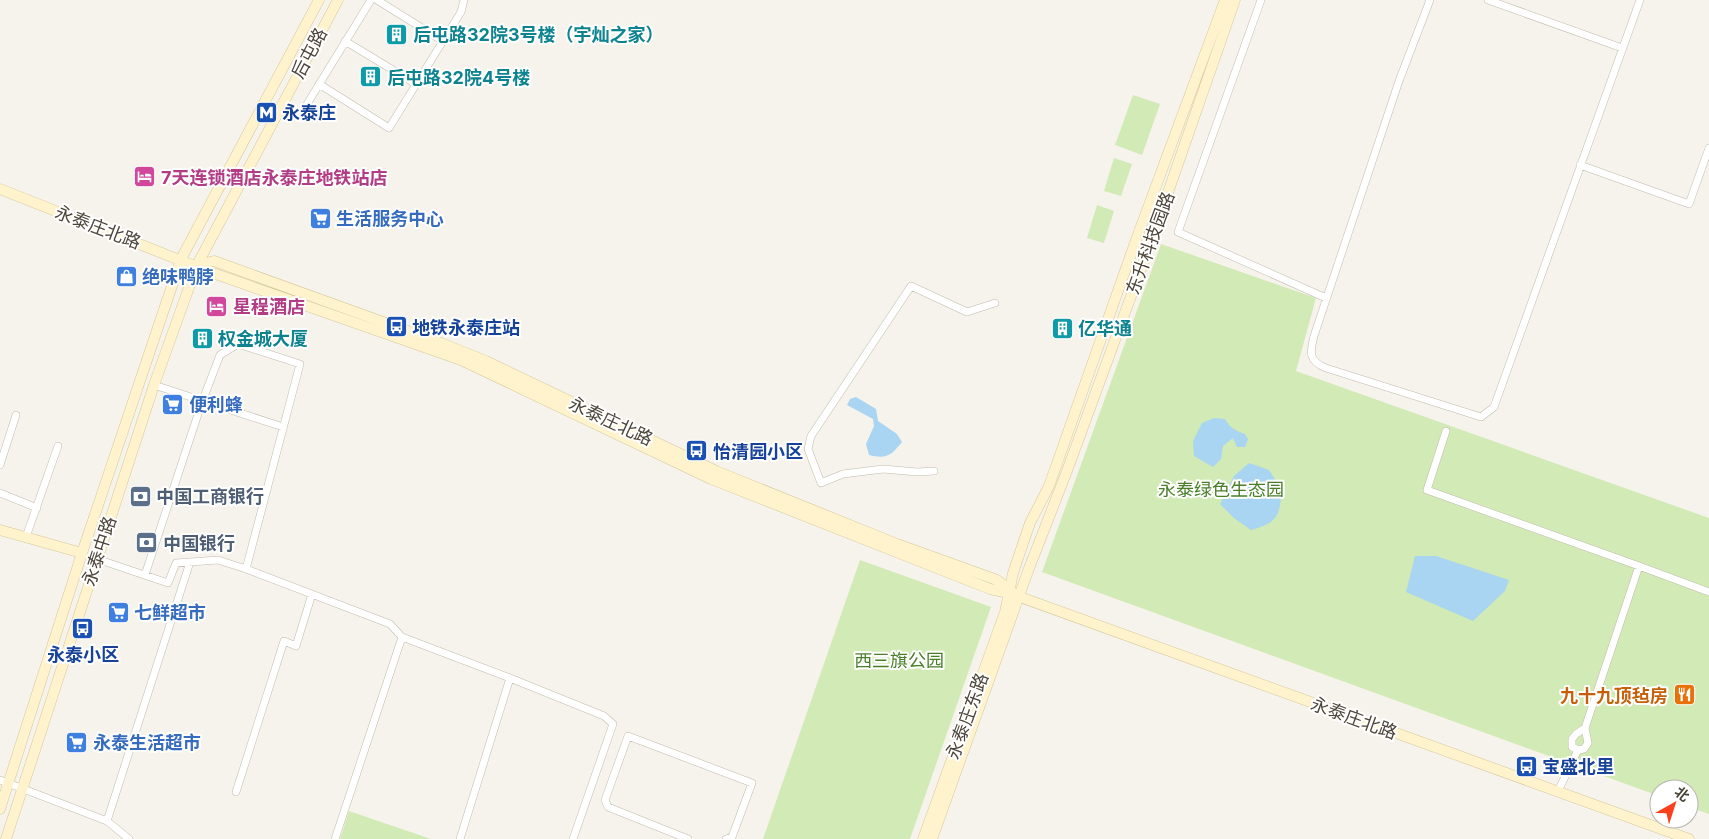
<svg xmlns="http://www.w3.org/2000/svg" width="1709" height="839" viewBox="0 0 1709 839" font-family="Inter,'Noto Sans SC',sans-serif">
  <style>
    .green { fill: #d2eab5 }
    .water { fill: #a9d4f2 }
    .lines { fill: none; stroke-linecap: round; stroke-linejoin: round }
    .street-casing { stroke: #c2bbae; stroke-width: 8 }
    .secondary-casing { stroke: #d6c79b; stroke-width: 11 }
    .street { stroke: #fff; stroke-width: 7 }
    .secondary { stroke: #fff3cd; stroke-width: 10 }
    .labels { text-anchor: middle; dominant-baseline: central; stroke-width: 4; stroke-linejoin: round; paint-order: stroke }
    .culture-label { font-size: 18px; font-weight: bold; fill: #0d838f; stroke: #fff; text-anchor: start }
    .street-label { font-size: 18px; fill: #4b4439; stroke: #fff }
    .transit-label { font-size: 18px; font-weight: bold; fill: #164399; stroke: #fff; text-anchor: start }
    .hotel-label { font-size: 18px; font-weight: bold; fill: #b23c85; stroke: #fff; text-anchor: start }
    .shop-label { font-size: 18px; font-weight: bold; fill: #366cbe; stroke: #fff; text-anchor: start }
    .park-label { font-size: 18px; fill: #4a7f2a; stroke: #fff }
    .service-label { font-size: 18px; font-weight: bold; fill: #4e5e75; stroke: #fff; text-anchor: start }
    .food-label { font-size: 18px; font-weight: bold; fill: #c56008; stroke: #fff; text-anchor: end }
  </style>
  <rect width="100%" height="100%" fill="#f6f3ec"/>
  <path class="green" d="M 1133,95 L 1160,104 L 1142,155 L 1115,145 Z
    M 1114,158 L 1132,164 L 1121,196 L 1104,191 Z
    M 1097,205 L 1114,211 L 1104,243 L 1087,238 Z
    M 1161,244 L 1316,298 L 1296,371 L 1709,518 L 1709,814 L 1689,807 L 1689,789 L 1659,789 L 1659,796 L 1042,572 Z
    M 860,560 L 991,607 L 910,839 L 763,839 Z
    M 349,811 L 431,839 L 340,839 Z"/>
  <path class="water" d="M 856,397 L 876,409 L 878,421 L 897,434 L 902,442 C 891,456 886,459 869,455 L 866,444 L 874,426 L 873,419 L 847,405 L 850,399 Z
    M 1214,418 L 1225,419 C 1230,428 1236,431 1245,434 L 1248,439 L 1245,447 L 1237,447 L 1233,438 L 1223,446 L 1221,459 L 1213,467 L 1194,456 L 1193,441 L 1202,423 Z
    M 1249,463 L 1269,470 L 1282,490 C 1279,516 1279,522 1251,530 L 1234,518 L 1220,504 L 1234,476 Z
    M 1415,556 L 1436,556 L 1509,580 L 1505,591 L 1473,621 L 1406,592 Z"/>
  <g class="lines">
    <defs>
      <path id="street" d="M 377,0 L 443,41
        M 1261,0 L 1178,232 L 1326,298
        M 1430,0 L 1399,81 L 1314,336 C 1310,352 1308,361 1326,368 L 1481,417 L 1494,407 L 1640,0
        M 1488,0 L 1622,48
        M 345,41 L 416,84
        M 319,84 L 389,128 L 461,12 L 464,0
        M 304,109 L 371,0
        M 1580,165 L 1689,204 L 1709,148
        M 154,385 L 283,427
        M 1446,431 L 1427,490 L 1639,566
        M 0,465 L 16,415
        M 934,471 L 917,472 L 883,469 L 843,474 L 821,483 L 808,449 L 811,436 L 911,286 L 967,312 L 995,303
        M 0,493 L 37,508
        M 26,537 L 58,446
        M 97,559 L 168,583 L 176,563 L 218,560 L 246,569 L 390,624 L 402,637 L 335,839
        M 145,575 L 202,402 L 220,355 L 238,344 L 300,364 L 246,569
        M 402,637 L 510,678 L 460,839
        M 510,678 L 604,716 L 613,724 L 573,839
        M 1585,728 L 1639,566 L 1709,592
        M 1585,728 L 1588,743 L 1584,749 L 1578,750 L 1572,747 L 1572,739 L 1576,734 Z
        M 0,780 L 107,821 L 129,839
        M 1558,791 L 1578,750
        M 236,792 L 284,641 L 296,646 L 312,594
        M 107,821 L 190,562
        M 688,839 L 608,807 L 605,800 L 628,736 L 752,783 L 732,837 L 726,839"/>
      <path id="secondary" d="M 0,189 L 210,272 L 461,360 L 711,479 L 990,589 L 1009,593 L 1689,839
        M 197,265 L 214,261 L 441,343 L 486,361 L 716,471 L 897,544 L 997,580 L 1013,593
        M 0,530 L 82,553
        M 0,809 L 82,553 L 181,259 L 319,0
        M 6,839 L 154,385 L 197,265 L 338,0
        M 923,839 L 1005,612 L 1013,573 L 1030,523 L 1049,486 L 1136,240 L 1225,0
        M 932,839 L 1028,571 L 1067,471 L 1149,247 L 1235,0"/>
    </defs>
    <use href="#street" class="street-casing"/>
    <use href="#secondary" class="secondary-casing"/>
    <use href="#street" class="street"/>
    <use href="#secondary" class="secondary"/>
  </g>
  <defs>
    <symbol id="building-square" viewBox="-11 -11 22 22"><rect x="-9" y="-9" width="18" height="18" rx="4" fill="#0f9aa8" stroke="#fff"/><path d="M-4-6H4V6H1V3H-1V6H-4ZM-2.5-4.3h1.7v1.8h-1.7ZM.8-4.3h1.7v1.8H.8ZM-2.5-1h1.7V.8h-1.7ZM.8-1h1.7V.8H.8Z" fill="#fff"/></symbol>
    <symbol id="metro-square" viewBox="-11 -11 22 22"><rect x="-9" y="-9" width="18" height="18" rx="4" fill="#1a4fb4" stroke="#fff"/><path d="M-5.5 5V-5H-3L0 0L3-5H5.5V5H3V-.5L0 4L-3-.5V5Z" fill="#fff"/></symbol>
    <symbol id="hotel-square" viewBox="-11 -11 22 22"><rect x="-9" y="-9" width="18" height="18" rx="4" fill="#d1479c" stroke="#fff"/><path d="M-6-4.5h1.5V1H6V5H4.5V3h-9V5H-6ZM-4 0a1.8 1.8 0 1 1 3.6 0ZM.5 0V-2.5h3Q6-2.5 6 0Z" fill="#fff"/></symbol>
    <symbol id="supermarket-square" viewBox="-11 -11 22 22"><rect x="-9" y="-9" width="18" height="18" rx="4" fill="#3f7fe0" stroke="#fff"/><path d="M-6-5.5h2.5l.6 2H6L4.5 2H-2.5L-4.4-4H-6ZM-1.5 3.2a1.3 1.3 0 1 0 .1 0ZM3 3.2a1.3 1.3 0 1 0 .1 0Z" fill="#fff"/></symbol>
    <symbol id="shop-square" viewBox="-11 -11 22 22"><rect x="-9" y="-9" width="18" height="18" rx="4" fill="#3f7fe0" stroke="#fff"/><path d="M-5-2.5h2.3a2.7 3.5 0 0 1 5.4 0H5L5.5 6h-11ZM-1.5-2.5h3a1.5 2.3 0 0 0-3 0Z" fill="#fff"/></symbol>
    <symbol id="bus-square" viewBox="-11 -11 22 22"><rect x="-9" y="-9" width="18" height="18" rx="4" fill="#1a4fb4" stroke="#fff"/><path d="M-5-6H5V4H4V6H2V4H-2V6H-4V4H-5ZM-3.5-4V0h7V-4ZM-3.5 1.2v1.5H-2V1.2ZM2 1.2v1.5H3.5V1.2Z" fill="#fff"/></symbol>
    <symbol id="bank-square" viewBox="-11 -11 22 22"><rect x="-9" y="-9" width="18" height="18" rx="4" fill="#5c6f8a" stroke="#fff"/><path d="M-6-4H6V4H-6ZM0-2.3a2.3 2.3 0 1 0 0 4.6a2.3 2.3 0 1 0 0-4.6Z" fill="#fff"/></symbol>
    <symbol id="restaurant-square" viewBox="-11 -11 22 22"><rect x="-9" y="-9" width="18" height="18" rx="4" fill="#e8710a" stroke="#fff"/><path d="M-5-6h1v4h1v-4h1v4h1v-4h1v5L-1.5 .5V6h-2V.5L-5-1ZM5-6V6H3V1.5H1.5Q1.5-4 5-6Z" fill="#fff"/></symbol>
  </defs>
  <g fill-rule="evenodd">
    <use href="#building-square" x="384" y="22" width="25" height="25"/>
    <use href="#building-square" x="358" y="64" width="25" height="25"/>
    <use href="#metro-square" x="254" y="100" width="25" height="25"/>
    <use href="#hotel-square" x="132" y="164" width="25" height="25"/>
    <use href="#supermarket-square" x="308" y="206" width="25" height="25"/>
    <use href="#shop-square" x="114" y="264" width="25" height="25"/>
    <use href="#hotel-square" x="204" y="294" width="25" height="25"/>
    <use href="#bus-square" x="384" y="314" width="25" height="25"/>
    <use href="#building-square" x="1050" y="316" width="25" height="25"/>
    <use href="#building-square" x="190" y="326" width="25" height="25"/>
    <use href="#supermarket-square" x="160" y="392" width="25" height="25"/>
    <use href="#bus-square" x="684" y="438" width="25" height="25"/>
    <use href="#bank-square" x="128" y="484" width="25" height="25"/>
    <use href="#bank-square" x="134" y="530" width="25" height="25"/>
    <use href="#supermarket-square" x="106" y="600" width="25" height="25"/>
    <use href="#bus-square" x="70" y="616" width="25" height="25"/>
    <use href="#restaurant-square" x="1672" y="682" width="25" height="25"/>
    <use href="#supermarket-square" x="64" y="730" width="25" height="25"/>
    <use href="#bus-square" x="1514" y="754" width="25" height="25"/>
  </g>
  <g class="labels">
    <g class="culture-label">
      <text x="413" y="34">后屯路32院3号楼（宇灿之家）</text>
      <text x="387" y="77">后屯路32院4号楼</text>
      <text x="1078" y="328">亿华通</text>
      <text x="218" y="338">权金城大厦</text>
    </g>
    <g class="street-label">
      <text transform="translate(309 53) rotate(-62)">后屯路</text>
      <text transform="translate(98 227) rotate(21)">永泰庄北路</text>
      <text transform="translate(1150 243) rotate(-70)">东升科技园路</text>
      <text transform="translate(611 421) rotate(25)">永泰庄北路</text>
      <text transform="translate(99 551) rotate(-72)">永泰中路</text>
      <text transform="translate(967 716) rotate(-70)">永泰庄东路</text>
      <text transform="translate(1354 718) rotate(20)">永泰庄北路</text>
    </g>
    <g class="transit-label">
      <text x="282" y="112">永泰庄</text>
      <text x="412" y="327">地铁永泰庄站</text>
      <text x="713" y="451">怡清园小区</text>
      <text x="83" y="654" text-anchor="middle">永泰小区</text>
      <text x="1542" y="766">宝盛北里</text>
    </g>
    <g class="hotel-label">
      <text x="161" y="177">7天连锁酒店永泰庄地铁站店</text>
      <text x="233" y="306">星程酒店</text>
    </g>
    <g class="shop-label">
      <text x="336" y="218">生活服务中心</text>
      <text x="142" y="276">绝味鸭脖</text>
      <text x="189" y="404">便利蜂</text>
      <text x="134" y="612">七鲜超市</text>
      <text x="93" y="742">永泰生活超市</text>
    </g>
    <g class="park-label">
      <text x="1221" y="489">永泰绿色生态园</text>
      <text x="899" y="660">西三旗公园</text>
    </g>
    <g class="service-label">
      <text x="156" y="496">中国工商银行</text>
      <text x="163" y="543">中国银行</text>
    </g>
    <g class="food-label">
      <text x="1668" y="695">九十九顶毡房</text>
    </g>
  </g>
  <g transform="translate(1674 804) rotate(39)"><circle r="24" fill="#ffffff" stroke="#b7b4b0"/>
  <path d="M0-4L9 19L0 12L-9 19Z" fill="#fc3f1d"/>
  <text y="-8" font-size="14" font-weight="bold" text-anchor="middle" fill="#4b4439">北</text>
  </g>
</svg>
